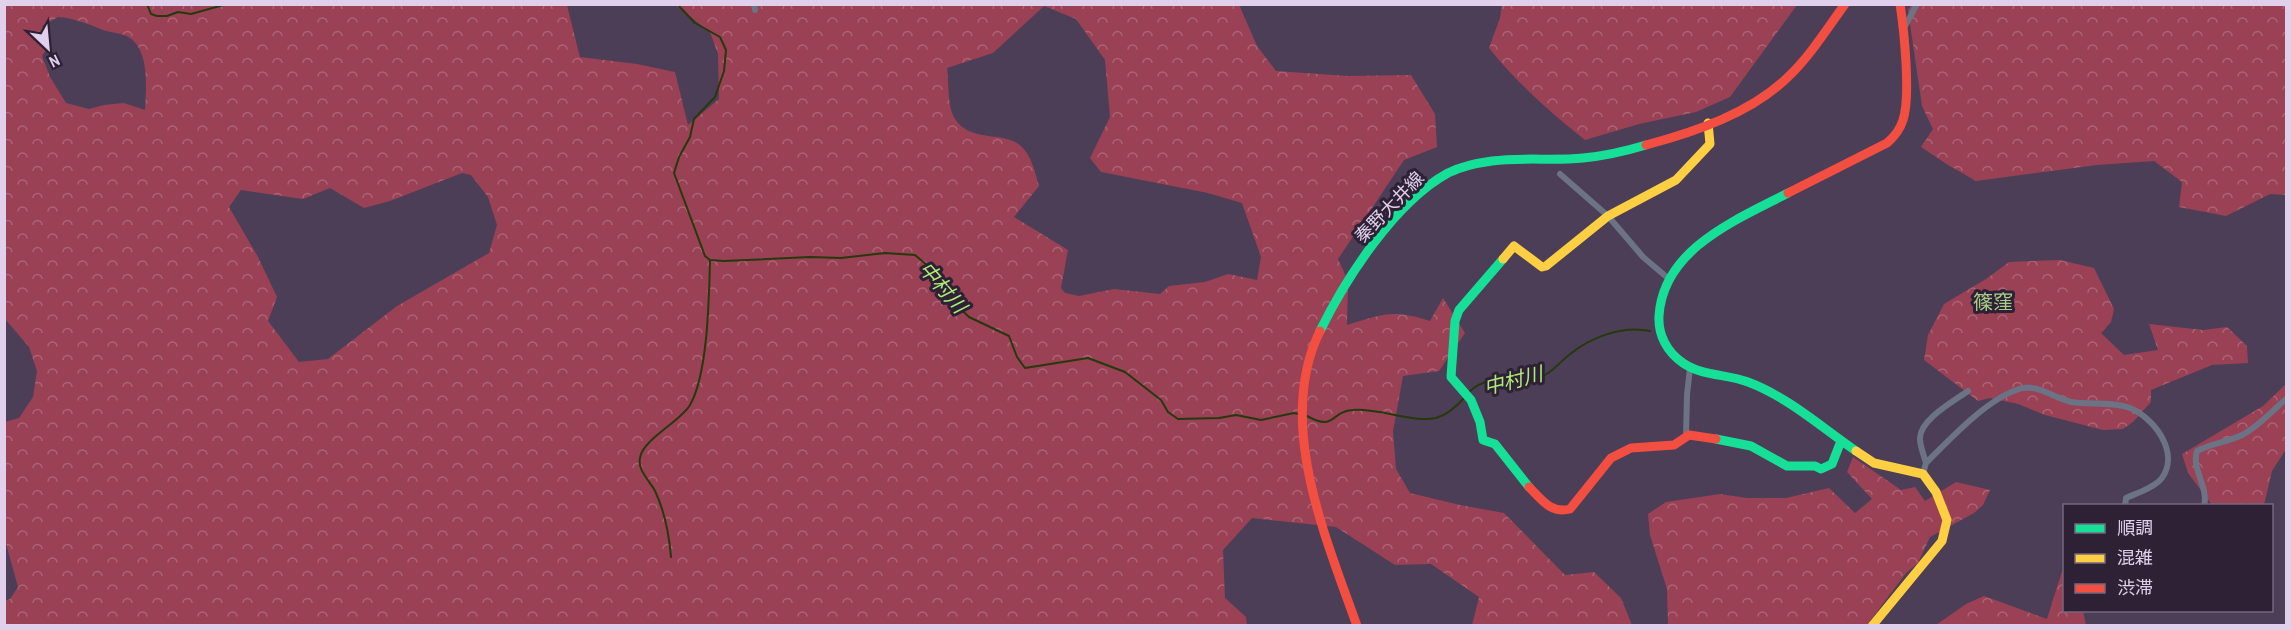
<svg xmlns="http://www.w3.org/2000/svg" width="2291" height="630" viewBox="0 0 2291 630" font-family="'Archivo Narrow','Noto Sans JP',sans-serif">
  <style>
    .forest { fill: url(#forest-crowns); fill-rule: evenodd }
    .lines { fill: none; stroke-linecap: round; stroke-linejoin: round }
    .stream { stroke: #25390c; stroke-width: 2 }
    .street { stroke: #6b7385; stroke-width: 6 }
    .fast { stroke: #16e098; stroke-width: 9 }
    .slow { stroke: #ffcf43; stroke-width: 9 }
    .jam { stroke: #f24e42; stroke-width: 9 }
    .labels { text-anchor: middle; dominant-baseline: central; stroke-width: 6; stroke-linejoin: round; paint-order: stroke }
    .street-label { font-size: 18px; fill: #e0d0eb; stroke: #2e2136 }
    .water-label { font-size: 20px; font-style: italic; fill: #afec75; stroke: #2e2136 }
    .neighbourhood-label { font-size: 20px; fill: #a8cd88; stroke: #2e2136 }
  </style>
  <defs>
    <pattern id="forest-crowns" width="20" height="18" patternUnits="userSpaceOnUse" patternTransform="scale(1.5)"><rect width="20" height="18" fill="#9a4155"/><path d="M2 6a3 3 0 1 1 6 0M12 15a3 3 0 1 1 6 0" fill="none" stroke="#ac6476"/></pattern>
  </defs>
  <rect width="100%" height="100%" fill="#4c3e56"/>
  <path class="forest" d="M 709,4 L 713,6 L 716,4 L 1241,4 L 1240,7 L 1257,46 L 1276,71 L 1348,76 L 1411,75 L 1435,114 L 1437,147 L 1404,160 L 1338,259 L 1348,281 L 1347,325 C 1384,314 1392,309 1430,321 L 1443,298 L 1465,333 L 1439,371 L 1403,376 L 1393,431 L 1396,469 L 1410,493 L 1460,505 L 1504,513 L 1565,575 L 1594,572 L 1621,598 L 1632,625 L 1472,625 L 1479,597 L 1431,564 L 1395,565 L 1336,527 L 1252,518 L 1223,550 L 1225,598 L 1246,617 L 1247,625 L 5,626 L 4,601 L 10,599 L 18,587 L 5,540 L 5,422 L 19,418 L 33,397 L 37,371 L 29,347 L 5,319 L 5,5 L 567,5 L 580,57 L 637,64 L 675,72 L 688,125 L 719,99 L 718,54 L 710,32 L 675,5 ZM 1044,6 L 1076,19 L 1105,60 L 1110,117 L 1090,158 L 1101,172 L 1208,193 L 1242,203 L 1261,257 L 1257,280 L 1228,274 L 1205,282 L 1169,286 L 1160,294 L 1114,289 L 1079,296 L 1065,293 L 1061,288 L 1068,250 L 1014,217 L 1039,186 C 1035,173 1032,157 1022,147 C 1006,130 971,144 955,119 C 947,106 949,83 947,68 L 993,53 ZM 58,17 C 74,18 88,24 103,30 C 111,33 123,33 130,38 C 150,52 146,89 145,110 L 124,103 L 104,105 L 89,109 L 66,103 L 50,77 L 42,56 L 50,44 L 42,26 ZM 462,173 L 471,175 L 488,197 L 497,225 L 489,253 L 397,306 L 328,359 L 299,362 L 268,321 L 277,297 L 258,257 L 229,207 L 241,190 L 303,199 L 330,188 L 364,208 L 390,201 Z
    M 1912,4 L 2286,5 L 2286,195 L 2270,194 L 2226,216 L 2179,207 L 2182,182 L 2154,161 L 2097,165 L 1976,181 L 1948,165 L 1921,147 L 1933,129 L 1922,106 L 1908,10 Z
    M 1502,5 L 1502,4 L 1797,5 L 1730,97 L 1696,112 L 1639,124 L 1585,140 C 1550,112 1517,83 1489,48 L 1500,18 Z
    M 2060,260 L 2094,268 L 2114,309 L 2111,322 L 2101,333 L 2124,355 L 2158,350 L 2149,324 L 2203,330 L 2227,327 L 2247,346 L 2248,363 L 2212,365 L 2151,390 L 2151,402 L 2133,422 L 2123,429 L 2103,430 L 2045,415 L 2018,404 L 1990,398 L 1978,401 L 1924,360 L 1928,335 L 1944,304 L 1986,279 L 2009,262 Z
    M 2286,384 L 2286,449 L 2272,471 L 2264,505 L 2212,505 L 2188,473 L 2182,454 L 2263,406 Z
    M 1853,457 L 1901,490 L 1915,487 L 1925,501 L 1956,482 L 1990,490 L 1983,505 L 1974,513 L 1930,537 L 1918,563 L 1906,573 L 1867,625 L 1668,625 L 1667,589 L 1650,535 L 1648,514 L 1666,502 L 1720,494 L 1747,498 L 1786,498 L 1829,488 L 1855,513 L 1872,499 L 1847,472 Z
    M 2064,565 L 2064,610 L 2083,611 L 2086,625 L 1936,625 L 1966,604 L 1984,596 L 2047,619 Z"/>
  <g class="lines">
    <path class="stream" d="M 147,4 L 151,14 L 157,16 L 167,16 L 178,12 L 191,14 L 227,4
      M 677,4 L 695,23 L 720,37 L 726,50 L 724,71 L 715,97 L 694,119 L 690,137 L 679,157 L 674,173 L 705,256 L 710,260 L 724,261 L 810,257 L 841,258 L 885,253 L 915,255 L 928,266 L 947,296 L 969,317 L 1009,336 L 1017,357 L 1025,368 L 1088,358 L 1125,372 L 1161,400 L 1168,412 L 1178,419 L 1219,418 L 1236,415 L 1261,420 L 1294,413 L 1299,414
      M 1469,392 C 1488,373 1516,382 1539,377 C 1550,375 1560,362 1569,355 C 1589,338 1622,325 1650,331
      M 1307,416 C 1336,432 1330,411 1353,410 C 1379,408 1413,423 1436,418 C 1448,415 1457,406 1465,397
      M 671,557 C 669,533 665,512 655,491 C 650,481 637,470 640,458 C 643,439 680,422 690,405 C 708,374 709,297 710,260"/>
    <path class="street" d="M 754,4 L 755,10
      M 1904,28 L 1917,4
      M 1560,174 L 1608,216 L 1643,257 L 1669,279
      M 1686,436 L 1687,395 L 1690,368
      M 1926,463 C 1924,456 1920,446 1920,439 C 1919,420 1954,401 1968,391
      M 1923,474 L 1926,463 C 1950,439 1987,399 2019,389 C 2037,383 2053,398 2071,402 C 2090,405 2112,401 2130,408 C 2154,418 2180,452 2162,478 C 2154,488 2137,493 2126,498 L 2125,506
      M 2204,506 C 2209,487 2191,469 2197,451 C 2212,443 2228,442 2242,435 C 2258,427 2273,410 2286,399"/>
    <path class="fast" d="M 1788,193 C 1736,220 1663,249 1659,316 C 1658,335 1667,352 1683,363 C 1702,376 1727,374 1748,382 C 1788,397 1821,427 1856,451
      M 1503,259 L 1459,310 L 1455,321 L 1451,377 L 1471,400 L 1480,422 L 1483,440 L 1495,444 L 1529,487
      M 1320,331 C 1346,278 1395,202 1448,173 C 1462,166 1477,163 1492,161 C 1522,157 1553,161 1583,158 C 1605,156 1626,151 1646,145
      M 1716,439 L 1751,446 L 1787,466 L 1815,466 L 1821,469 L 1832,464 L 1841,441"/>
    <path class="slow" d="M 1503,259 L 1514,246 L 1542,267 L 1546,266 L 1608,216 L 1676,180 L 1710,144 L 1708,123
      M 1856,451 L 1874,463 L 1923,474 L 1936,492 L 1947,520 L 1942,541 L 1872,626"/>
    <path class="jam" d="M 1646,145 C 1695,132 1751,113 1788,77 C 1810,56 1827,29 1845,4
      M 1788,193 L 1887,143 C 1894,137 1900,130 1903,120 C 1911,96 1904,30 1900,4
      M 1320,331 C 1275,422 1326,538 1357,626
      M 1529,487 C 1542,500 1551,514 1570,509 L 1611,458 L 1631,448 L 1674,445 L 1689,435 L 1716,439"/>
  </g>
  <g class="labels">
    <g class="street-label">
      <text transform="translate(1389 207) rotate(-46)">秦野大井線</text>
    </g>
    <g class="water-label">
      <text transform="translate(943 287) rotate(49)">中村川</text>
      <text transform="translate(1513 380) rotate(-14)">中村川</text>
    </g>
    <g class="neighbourhood-label">
      <text x="1993" y="301">篠窪</text>
    </g>
  </g>
  <rect width="2291" height="630" fill="none" stroke="#e0d0eb" stroke-width="12"/>
  <rect x="2063" y="504" width="210" height="108" fill="#2e2136" stroke="#75677e" stroke-width="1.5"/>
  <rect x="2075" y="524" width="30" height="9" fill="#16e098" stroke="#75677e" stroke-width="1.5"/>
  <text x="2117" y="534" font-size="18" fill="#e0d0eb">順調</text>
  <rect x="2075" y="554" width="30" height="9" fill="#ffcf43" stroke="#75677e" stroke-width="1.5"/>
  <text x="2117" y="564" font-size="18" fill="#e0d0eb">混雑</text>
  <rect x="2075" y="584" width="30" height="9" fill="#f24e42" stroke="#75677e" stroke-width="1.5"/>
  <text x="2117" y="594" font-size="18" fill="#e0d0eb">渋滞</text>
  <g transform="translate(48 48) rotate(154)" stroke="#2e2136" stroke-width="4.5" paint-order="stroke">
  <path d="M0-4.5L10 22L0 15L-10 22Z" fill="#e0d0eb"/>
  <text y="-9" font-size="16" font-weight="bold" text-anchor="middle" fill="#e0d0eb">N</text>
  </g>
</svg>
